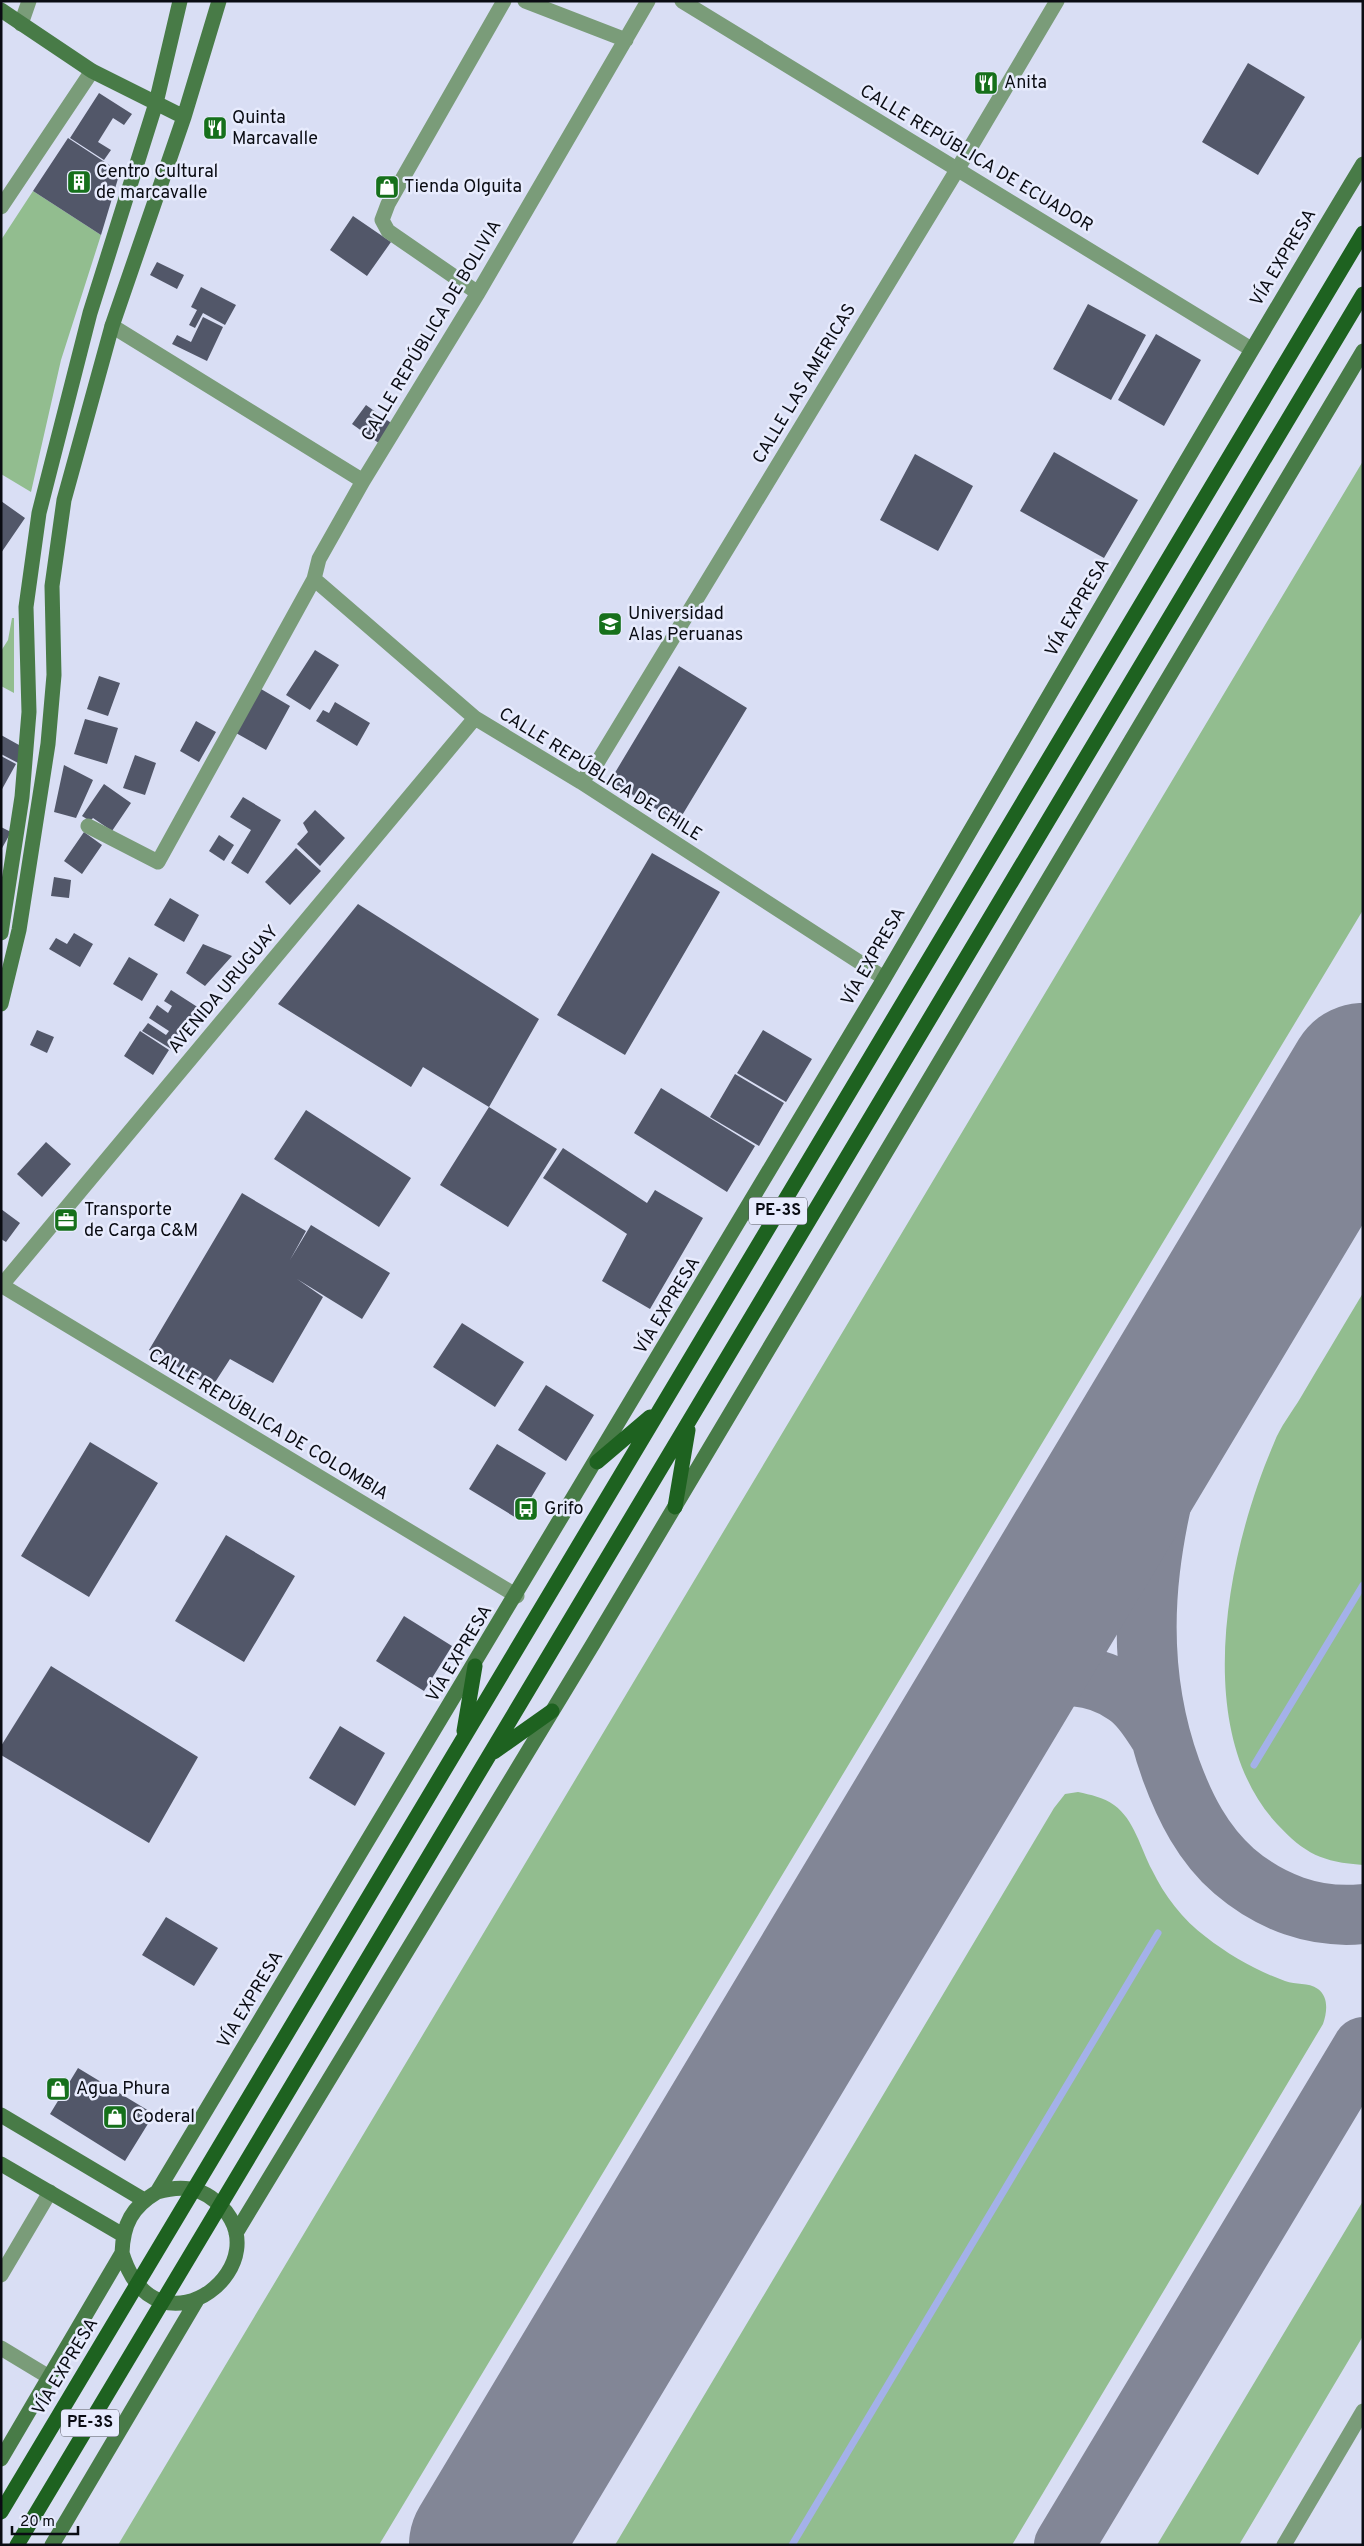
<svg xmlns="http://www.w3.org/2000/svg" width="1364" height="2546" viewBox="0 0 1364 2546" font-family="Overpass,sans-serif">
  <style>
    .green { fill: #92bd8f }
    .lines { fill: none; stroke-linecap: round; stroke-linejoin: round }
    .stream { stroke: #a4b1e9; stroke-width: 7 }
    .taxiway { stroke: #828696; stroke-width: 60 }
    .runway { stroke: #828696; stroke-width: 150 }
    .building { fill: #525769 }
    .street { stroke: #7a9c79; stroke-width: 15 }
    .secondary { stroke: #487b47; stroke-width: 15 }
    .primary { stroke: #1e6220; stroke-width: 15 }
    .labels { text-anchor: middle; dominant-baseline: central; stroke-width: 5; stroke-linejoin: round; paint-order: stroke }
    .shield { fill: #e7ebfd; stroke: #4c4f59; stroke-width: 1 }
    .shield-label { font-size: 16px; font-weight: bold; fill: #0a0c13 }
    .poi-label { font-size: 18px; fill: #0a0c13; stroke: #e7ebfd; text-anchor: start }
    .street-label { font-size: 18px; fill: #0a0c13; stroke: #e7ebfd }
  </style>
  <rect width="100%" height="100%" fill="#d9def4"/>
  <path class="green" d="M 33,191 L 101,235 L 61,360 L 31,492 L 1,474 L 1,240 Z
    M 1363,461 L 1363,910 L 379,2545 L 118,2545 Z
    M 12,618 L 14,618 L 14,693 L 1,686 L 1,651 L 8,640 Z
    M 1363,1293 L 1363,1865 C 1322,1862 1305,1854 1277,1824 C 1190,1730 1228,1549 1274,1443 C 1280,1427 1292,1412 1301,1397 C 1321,1363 1342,1328 1363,1293 Z
    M 1078,1792 C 1091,1795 1103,1797 1114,1805 C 1134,1819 1141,1849 1152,1870 C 1164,1895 1183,1920 1206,1937 C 1229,1955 1257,1971 1285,1981 C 1296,1985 1308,1982 1318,1989 C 1329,1997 1327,2013 1323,2024 L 1012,2545 L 615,2545 L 1054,1808 L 1065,1794 Z
    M 1363,2201 L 1363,2336 L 1239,2545 L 1157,2545 Z"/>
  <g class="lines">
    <path class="stream" d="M 1254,1765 L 1363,1585
      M 792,2545 L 1158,1933"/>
    <path class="taxiway" d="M 1205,1342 C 1163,1488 1117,1620 1171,1770 C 1185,1808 1203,1844 1234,1871 C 1270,1902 1315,1919 1363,1914
      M 968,1736 C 983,1718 999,1696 1020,1686 C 1054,1670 1096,1673 1126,1695 C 1140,1704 1149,1719 1158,1733
      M 1064,2545 L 1363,2047"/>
    <path class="runway" d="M 484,2545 L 1363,1078"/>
  </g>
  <path class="building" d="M 1248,63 L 1305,97 L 1258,175 L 1202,142 Z
    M 99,93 L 132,114 L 124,125 L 113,118 L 98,142 L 111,150 L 104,160 L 70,138 Z
    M 68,138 L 120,172 L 101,235 L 33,191 Z
    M 353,216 L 391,242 L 367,276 L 330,250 Z
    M 157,262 L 184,275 L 177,289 L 150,275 Z
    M 201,287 L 236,305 L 225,325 L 203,313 L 195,328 L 189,325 L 197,310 L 191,307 Z
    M 1088,304 L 1146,335 L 1111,400 L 1053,369 Z
    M 203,317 L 223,327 L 207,361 L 172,344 L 177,335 L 191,342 Z
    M 1156,334 L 1201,360 L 1164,426 L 1118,400 Z
    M 366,405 L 394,425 L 380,444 L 352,424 Z
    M 1054,452 L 1138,500 L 1104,558 L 1020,511 Z
    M 915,454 L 973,486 L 938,551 L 880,520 Z
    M 1,501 L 25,518 L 1,553 Z
    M 315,650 L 339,665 L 310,710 L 286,695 Z
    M 679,666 L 747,708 L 678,822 L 610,781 Z
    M 99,676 L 120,683 L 108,716 L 87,709 Z
    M 261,689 L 290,706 L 266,750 L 236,733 Z
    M 335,702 L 370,723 L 357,746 L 316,721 L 323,710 L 329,713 Z
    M 85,719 L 118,728 L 107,764 L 74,754 Z
    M 196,721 L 216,732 L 199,762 L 180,751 Z
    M 1,735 L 19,745 L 20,764 L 1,754 Z
    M 135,755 L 156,763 L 145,795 L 123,788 Z
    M 1,756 L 16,764 L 1,791 Z
    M 64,765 L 93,780 L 76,818 L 54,812 Z
    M 104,784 L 131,803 L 112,831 L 93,818 L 90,821 L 82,816 Z
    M 243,797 L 281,820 L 248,874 L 231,863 L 251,830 L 230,817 Z
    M 315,810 L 345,838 L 320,866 L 297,844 L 308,832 L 303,823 Z
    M 1,827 L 11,832 L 1,850 Z
    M 84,832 L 102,845 L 82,874 L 64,861 Z
    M 219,835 L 234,845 L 224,861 L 209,851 Z
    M 296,848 L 321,871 L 290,905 L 265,882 Z
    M 652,853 L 720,892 L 625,1055 L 557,1015 Z
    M 54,877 L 71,880 L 69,898 L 51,896 Z
    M 170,898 L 199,915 L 184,942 L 154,925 Z
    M 358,904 L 539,1019 L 489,1107 L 423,1067 L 411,1087 L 278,1004 Z
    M 74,933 L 93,944 L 80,967 L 49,949 L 56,938 L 67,944 Z
    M 203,944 L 232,956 L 205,986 L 186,973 Z
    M 129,957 L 158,974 L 142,1001 L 113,984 Z
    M 171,990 L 199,1008 L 173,1050 L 142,1031 L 148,1023 L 166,1035 L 169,1031 L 149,1018 L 157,1005 L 168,1013 L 172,1006 L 164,1001 Z
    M 37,1030 L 54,1037 L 47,1053 L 30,1045 Z
    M 763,1030 L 812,1059 L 786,1102 L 737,1073 Z
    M 140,1031 L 169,1050 L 153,1075 L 124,1056 Z
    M 735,1074 L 784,1103 L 759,1146 L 710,1117 Z
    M 661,1088 L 755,1146 L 727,1192 L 634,1133 Z
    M 489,1107 L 557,1149 L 508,1227 L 440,1185 Z
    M 306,1110 L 411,1178 L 379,1227 L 274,1159 Z
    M 46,1142 L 71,1164 L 42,1197 L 17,1174 Z
    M 563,1148 L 647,1203 L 655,1190 L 703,1218 L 650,1309 L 602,1281 L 627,1234 L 543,1178 Z
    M 242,1193 L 306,1231 L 290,1260 L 311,1225 L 390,1273 L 362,1319 L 297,1279 L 323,1297 L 273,1383 L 230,1359 L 212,1387 L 149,1350 Z
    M 1,1209 L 20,1223 L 6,1242 L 1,1239 Z
    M 462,1323 L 524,1362 L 495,1407 L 433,1367 Z
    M 546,1385 L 594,1415 L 566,1461 L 518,1430 Z
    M 90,1442 L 158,1483 L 89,1597 L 21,1556 Z
    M 497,1444 L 546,1473 L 518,1519 L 469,1489 Z
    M 226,1535 L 295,1576 L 244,1662 L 175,1621 Z
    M 404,1616 L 452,1646 L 424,1691 L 376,1661 Z
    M 51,1666 L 198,1757 L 149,1843 L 1,1755 L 1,1746 Z
    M 340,1726 L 385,1753 L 355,1806 L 309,1778 Z
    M 166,1917 L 218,1948 L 194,1986 L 142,1955 Z
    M 78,2068 L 154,2114 L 125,2161 L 50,2114 Z"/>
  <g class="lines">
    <path class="street" d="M 525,1 L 626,40
      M 682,1 L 1251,349
      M 21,24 L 29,1
      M 1,207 L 92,71
      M 478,293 L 388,231 L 382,220 L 388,204 L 504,1
      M 112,326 L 363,481
      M 314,579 L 475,718 L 581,782 L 884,978
      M 581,782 L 597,763 L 957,170 L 1057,1
      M 88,826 L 158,862 L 314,579 L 319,559 L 363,481 L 478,293 L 648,1
      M 1,1285 L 517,1596
      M 1,1286 L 475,718
      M 1,2275 L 50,2192
      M 1,2348 L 49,2377
      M 1284,2545 L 1363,2411"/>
    <path class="secondary" d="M 1,10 L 92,71 L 184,117
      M 1,933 L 22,797 L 29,712 L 26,607 L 39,513 L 90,313 L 156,103 L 180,1
      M 1,1004 L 19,930 L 48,744 L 54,675 L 52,586 L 64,500 L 112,326 L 184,117 L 219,1
      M 1,2115 L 144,2200
      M 1,2164 L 123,2235
      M 236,2233 L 593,1644 L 1363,351
      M 122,2253 C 157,2367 290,2260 214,2200 C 197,2186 178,2186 157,2192
      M 1,2459 L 122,2253 C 123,2224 132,2207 157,2192 C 399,1789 643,1387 882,982 C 1042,709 1199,435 1363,164
      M 52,2545 L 197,2300"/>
    <path class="primary" d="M 597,1462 L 650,1417
      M 675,1507 L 688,1430
      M 464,1731 L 475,1666
      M 494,1752 L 552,1711
      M 1,2512 L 1363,233
      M 17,2545 L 1363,294"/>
  </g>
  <defs>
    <symbol id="restaurant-square" viewBox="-11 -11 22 22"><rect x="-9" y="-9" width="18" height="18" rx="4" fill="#16701b" stroke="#e7ebfd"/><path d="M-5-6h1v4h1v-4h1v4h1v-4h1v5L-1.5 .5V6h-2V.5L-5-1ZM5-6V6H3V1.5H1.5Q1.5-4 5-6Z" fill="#fff"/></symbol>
    <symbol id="building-square" viewBox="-11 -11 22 22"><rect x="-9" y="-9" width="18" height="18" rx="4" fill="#16701b" stroke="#e7ebfd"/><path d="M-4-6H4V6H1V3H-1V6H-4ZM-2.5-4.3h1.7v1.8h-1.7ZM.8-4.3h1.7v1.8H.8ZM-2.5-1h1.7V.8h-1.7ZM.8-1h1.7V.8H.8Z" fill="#fff"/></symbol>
    <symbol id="shop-square" viewBox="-11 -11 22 22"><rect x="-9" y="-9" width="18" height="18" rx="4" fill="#16701b" stroke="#e7ebfd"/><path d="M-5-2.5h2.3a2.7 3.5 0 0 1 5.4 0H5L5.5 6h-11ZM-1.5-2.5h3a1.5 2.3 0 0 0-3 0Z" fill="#fff"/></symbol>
    <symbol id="university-square" viewBox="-11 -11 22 22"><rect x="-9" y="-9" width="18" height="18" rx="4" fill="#16701b" stroke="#e7ebfd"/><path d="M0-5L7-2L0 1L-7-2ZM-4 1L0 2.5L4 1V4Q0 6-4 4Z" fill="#fff"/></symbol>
    <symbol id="office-square" viewBox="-11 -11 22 22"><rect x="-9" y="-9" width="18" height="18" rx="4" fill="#16701b" stroke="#e7ebfd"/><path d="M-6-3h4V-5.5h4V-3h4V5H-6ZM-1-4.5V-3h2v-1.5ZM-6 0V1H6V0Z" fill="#fff"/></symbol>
    <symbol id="bus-square" viewBox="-11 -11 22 22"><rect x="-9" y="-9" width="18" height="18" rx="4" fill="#16701b" stroke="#e7ebfd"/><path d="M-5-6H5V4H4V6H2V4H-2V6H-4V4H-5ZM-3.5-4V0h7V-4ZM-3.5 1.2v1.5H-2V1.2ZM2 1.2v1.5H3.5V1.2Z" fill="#fff"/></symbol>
  </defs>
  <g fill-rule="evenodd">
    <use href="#restaurant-square" x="972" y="69" width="28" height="28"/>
    <use href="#restaurant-square" x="201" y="114" width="28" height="28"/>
    <use href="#building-square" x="65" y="168" width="28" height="28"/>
    <use href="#shop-square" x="373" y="173" width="28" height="28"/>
    <use href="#university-square" x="596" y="610" width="28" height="28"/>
    <use href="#office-square" x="52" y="1206" width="28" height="28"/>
    <use href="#bus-square" x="512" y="1495" width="28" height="28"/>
    <use href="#shop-square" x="44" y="2075" width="28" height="28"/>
    <use href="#shop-square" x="101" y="2103" width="28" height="28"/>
  </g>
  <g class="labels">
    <g class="shield">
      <rect x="749" y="1197.5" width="58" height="27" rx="4"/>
      <rect x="61" y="2409.5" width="58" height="27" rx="4"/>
    </g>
    <g class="shield-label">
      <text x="778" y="1211">PE-3S</text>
      <text x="90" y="2423">PE-3S</text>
    </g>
    <g class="poi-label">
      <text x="1004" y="83">Anita</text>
      <text x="232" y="118">Quinta<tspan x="232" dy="21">Marcavalle</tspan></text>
      <text x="96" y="172">Centro Cultural<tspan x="96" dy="21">de marcavalle</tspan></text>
      <text x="404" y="187">Tienda Olguita</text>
      <text x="628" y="614">Universidad<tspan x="628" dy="21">Alas Peruanas</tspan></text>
      <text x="84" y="1210">Transporte<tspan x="84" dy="21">de Carga C&amp;M</tspan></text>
      <text x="544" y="1509">Grifo</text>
      <text x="76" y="2089">Agua Phura</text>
      <text x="132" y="2117">Coderal</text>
    </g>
    <g class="street-label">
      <text transform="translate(976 159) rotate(31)">CALLE REPÚBLICA DE ECUADOR</text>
      <text transform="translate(1284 258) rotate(-59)">VÍA EXPRESA</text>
      <text transform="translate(432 331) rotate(-59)">CALLE REPÚBLICA DE BOLIVIA</text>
      <text transform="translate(805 384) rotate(-59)">CALLE LAS AMERICAS</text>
      <text transform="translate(1078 608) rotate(-60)">VÍA EXPRESA</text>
      <text transform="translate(600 775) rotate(32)">CALLE REPÚBLICA DE CHILE</text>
      <text transform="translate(874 957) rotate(-60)">VÍA EXPRESA</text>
      <text transform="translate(224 990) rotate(-50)">AVENIDA URUGUAY</text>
      <text transform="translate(668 1306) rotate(-59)">VÍA EXPRESA</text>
      <text transform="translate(268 1425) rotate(31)">CALLE REPÚBLICA DE COLOMBIA</text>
      <text transform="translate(460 1654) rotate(-59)">VÍA EXPRESA</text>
      <text transform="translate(251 2000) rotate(-59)">VÍA EXPRESA</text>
      <text transform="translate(66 2367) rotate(-59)">VÍA EXPRESA</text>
    </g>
  </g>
  <rect width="1364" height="2546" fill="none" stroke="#0a0c13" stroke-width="5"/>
  <path d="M12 2526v8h66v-8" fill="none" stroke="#0a0c13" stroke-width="2.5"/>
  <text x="20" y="2526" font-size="15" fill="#0a0c13" stroke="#e7ebfd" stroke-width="4" paint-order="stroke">20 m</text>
</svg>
